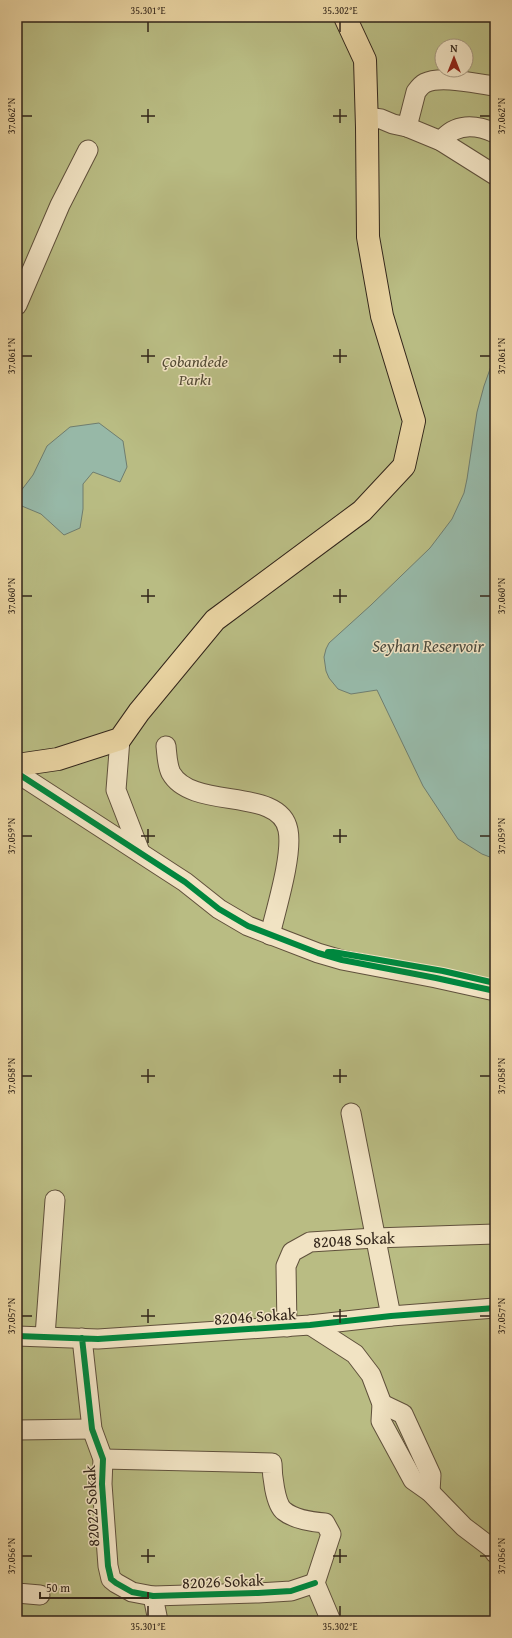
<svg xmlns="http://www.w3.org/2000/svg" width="512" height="1638" viewBox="0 0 512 1638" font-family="'Gentium Book Plus',serif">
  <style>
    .green { fill: #b9bc83; stroke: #76704e; fill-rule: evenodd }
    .water { fill: #97b8a7; stroke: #6f7d6f }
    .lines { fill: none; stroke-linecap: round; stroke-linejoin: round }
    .minor-casing { stroke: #60513c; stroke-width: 21 }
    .major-casing { stroke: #32251a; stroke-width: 24 }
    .minor { stroke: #f1e3c3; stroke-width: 19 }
    .major { stroke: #e9d4a2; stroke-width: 22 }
    .cycleway-casing { stroke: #f1e3c3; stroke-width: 8 }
    .cycleway { stroke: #00873e; stroke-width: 6 }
    .ticks { fill: none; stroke: #32251a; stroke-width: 1.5 }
    .labels { text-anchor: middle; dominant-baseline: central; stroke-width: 3; stroke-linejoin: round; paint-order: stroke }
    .park-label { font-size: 16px; font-style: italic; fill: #544b34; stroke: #f1e3c3 }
    .street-label { font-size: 16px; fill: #32251a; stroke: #f1e3c3 }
    .water-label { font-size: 17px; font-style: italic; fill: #4b4a3d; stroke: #f1e3c3 }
    .neatline { fill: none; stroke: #32251a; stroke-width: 1.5 }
    .ticks-label { font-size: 10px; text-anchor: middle; fill: #32251a }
  </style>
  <rect width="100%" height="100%" fill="#e9d4a2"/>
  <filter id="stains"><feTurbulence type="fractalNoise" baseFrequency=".005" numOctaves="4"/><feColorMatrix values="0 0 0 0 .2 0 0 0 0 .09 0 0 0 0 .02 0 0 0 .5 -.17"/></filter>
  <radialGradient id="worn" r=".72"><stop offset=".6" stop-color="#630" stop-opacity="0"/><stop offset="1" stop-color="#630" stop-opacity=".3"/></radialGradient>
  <path class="green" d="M 17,17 L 495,17 L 495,1621 L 17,1621 ZM 442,46 L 466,46 L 466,70 L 442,70 Z"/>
  <path class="water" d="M 495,355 L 495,859 L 482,854 L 458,839 L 423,786 L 377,690 L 351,694 L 338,689 L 329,678 L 326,671 L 324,657 L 326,649 L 329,643 L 371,605 L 430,548 L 452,519 L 464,493 L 467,479 L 477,412 L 484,386 Z
    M 99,423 L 123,441 L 127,467 L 120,482 L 93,472 L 83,484 L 83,509 L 80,528 L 64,535 L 41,514 L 17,504 L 17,496 L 33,475 L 47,446 L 70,427 Z"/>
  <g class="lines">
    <defs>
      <g id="minor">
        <path d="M 367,117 L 381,119 L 393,124 L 407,127 L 441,141 L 495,175"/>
        <path d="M 407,127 L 416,92 C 419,88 421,85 425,83 C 441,75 477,84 495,86"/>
        <path d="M 441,141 C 455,123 475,124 495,133"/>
        <path d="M 17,305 L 60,205 L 88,150"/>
        <path d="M 120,739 L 116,790 L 140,852"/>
        <path d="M 166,746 C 167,755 167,765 171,773 C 192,811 280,786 288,830 C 293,855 276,909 270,935"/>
        <path d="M 17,773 L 185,882 L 219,909 L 248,926 L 318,953 L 342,960 L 436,978 L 495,991"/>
        <path d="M 351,1113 L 391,1316"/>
        <path d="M 310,1325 L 355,1354 L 371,1375 L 382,1404 L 381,1421 L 413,1480 L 430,1492 L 464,1527 L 493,1549 L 495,1553"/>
        <path id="s1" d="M 287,1327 L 286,1266 L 292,1252 L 310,1242 L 375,1238 L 495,1234"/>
        <path d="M 17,1336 L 98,1339 L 310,1325 L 391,1316 L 495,1308"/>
        <path d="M 45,1336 L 55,1200"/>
        <path d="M 82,1338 L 92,1429 L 103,1459 L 102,1484 L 108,1566 L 111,1579 L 116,1583 L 132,1592 L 153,1596 L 258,1593 L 291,1591 L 315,1583"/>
        <path d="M 382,1404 L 403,1414 L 431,1475 L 430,1492"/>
        <path d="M 17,1430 L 92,1429"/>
        <path d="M 103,1459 L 272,1463 C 272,1474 275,1504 284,1511 C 295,1520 312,1522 325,1523 L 331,1534 L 315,1583"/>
        <path d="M 315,1583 L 331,1621"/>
        <path d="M 17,1593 L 40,1595"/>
        <path d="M 153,1596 L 158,1621"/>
      </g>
      <path id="major" d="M 17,765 L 58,759 L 120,739 L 139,712 L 215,620 L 362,511 L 404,466 L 414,421 L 382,316 L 368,237 L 367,127 L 365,60 L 345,17"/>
    </defs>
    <use href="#minor" class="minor-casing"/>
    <use href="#major" class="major-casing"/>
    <use href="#minor" class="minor"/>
    <use href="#major" class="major"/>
    <defs>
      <path id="cycleway" d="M 17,773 L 185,882 L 219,909 L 248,926 L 318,953 L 342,960 L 436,978 L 495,991
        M 328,952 L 333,952 L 443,971 L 495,983
        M 17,1336 L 98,1339 L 310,1325 L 391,1316 L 495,1308
        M 82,1338 L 92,1429 L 103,1459 L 102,1484 L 108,1566 L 111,1579 L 116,1583 L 132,1592 L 153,1596 L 258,1593 L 291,1591 L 315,1583"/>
    </defs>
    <use href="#cycleway" class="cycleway-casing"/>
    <use href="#cycleway" class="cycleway"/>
  </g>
  <path class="ticks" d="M 148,22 L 148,32M 340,22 L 340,32M 148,109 L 148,123M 340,109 L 340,123M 22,116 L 32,116M 141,116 L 155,116M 333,116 L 347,116M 480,116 L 490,116M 148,349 L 148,363M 340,349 L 340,363M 22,356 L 32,356M 141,356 L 155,356M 333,356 L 347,356M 480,356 L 490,356M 148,589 L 148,603M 340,589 L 340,603M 22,596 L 32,596M 141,596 L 155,596M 333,596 L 347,596M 480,596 L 490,596M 148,829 L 148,843M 340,829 L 340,843M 22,836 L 32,836M 141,836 L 155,836M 333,836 L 347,836M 480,836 L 490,836M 148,1069 L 148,1083M 340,1069 L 340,1083M 22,1076 L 32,1076M 141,1076 L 155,1076M 333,1076 L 347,1076M 480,1076 L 490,1076M 148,1309 L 148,1323M 340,1309 L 340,1323M 22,1316 L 32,1316M 141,1316 L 155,1316M 333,1316 L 347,1316M 480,1316 L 490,1316M 148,1549 L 148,1563M 340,1549 L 340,1563M 22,1556 L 32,1556M 141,1556 L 155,1556M 333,1556 L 347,1556M 480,1556 L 490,1556M 148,1606 L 148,1616M 340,1606 L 340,1616"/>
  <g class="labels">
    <g class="park-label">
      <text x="195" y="361">Çobandede<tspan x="195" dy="18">Parkı</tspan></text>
    </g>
    <g class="street-label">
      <text stroke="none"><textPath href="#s1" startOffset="141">82048 Sokak</textPath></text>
      <text transform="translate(255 1316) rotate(-4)">82046 Sokak</text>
      <text transform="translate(91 1506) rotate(-93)">82022 Sokak</text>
      <text transform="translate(223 1581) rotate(-2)">82026 Sokak</text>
    </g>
    <g class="water-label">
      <text x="428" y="645">Seyhan Reservoir</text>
    </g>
  </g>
  <rect width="512" height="1638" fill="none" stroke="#e9d4a2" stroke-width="44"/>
  <g transform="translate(454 58)"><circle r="19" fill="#f1e3c3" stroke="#a5977f"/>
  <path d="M0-3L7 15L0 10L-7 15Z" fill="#8f2418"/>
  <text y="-6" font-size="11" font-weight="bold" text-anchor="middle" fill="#32251a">N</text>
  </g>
  <path d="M40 1592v6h108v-6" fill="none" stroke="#32251a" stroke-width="2"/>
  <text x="46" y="1592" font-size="12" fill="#32251a" stroke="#f1e3c3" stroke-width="3" paint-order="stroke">50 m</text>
  <rect x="22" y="22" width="468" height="1594" class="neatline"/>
  <g class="ticks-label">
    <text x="148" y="14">35.301°E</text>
    <text x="340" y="14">35.302°E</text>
    <text transform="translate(11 116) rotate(-90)" y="4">37.062°N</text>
    <text transform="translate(501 116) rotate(-90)" y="4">37.062°N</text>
    <text transform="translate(11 356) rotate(-90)" y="4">37.061°N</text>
    <text transform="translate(501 356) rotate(-90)" y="4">37.061°N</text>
    <text transform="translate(11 596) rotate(-90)" y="4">37.060°N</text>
    <text transform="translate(501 596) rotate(-90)" y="4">37.060°N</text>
    <text transform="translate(11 836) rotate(-90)" y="4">37.059°N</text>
    <text transform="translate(501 836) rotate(-90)" y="4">37.059°N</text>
    <text transform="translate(11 1076) rotate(-90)" y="4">37.058°N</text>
    <text transform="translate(501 1076) rotate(-90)" y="4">37.058°N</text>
    <text transform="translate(11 1316) rotate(-90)" y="4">37.057°N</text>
    <text transform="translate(501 1316) rotate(-90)" y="4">37.057°N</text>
    <text transform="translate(11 1556) rotate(-90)" y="4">37.056°N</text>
    <text transform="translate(501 1556) rotate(-90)" y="4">37.056°N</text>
    <text x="148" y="1630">35.301°E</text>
    <text x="340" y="1630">35.302°E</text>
  </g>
  <rect width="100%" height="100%" filter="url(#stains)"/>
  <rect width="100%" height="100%" fill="url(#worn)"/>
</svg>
